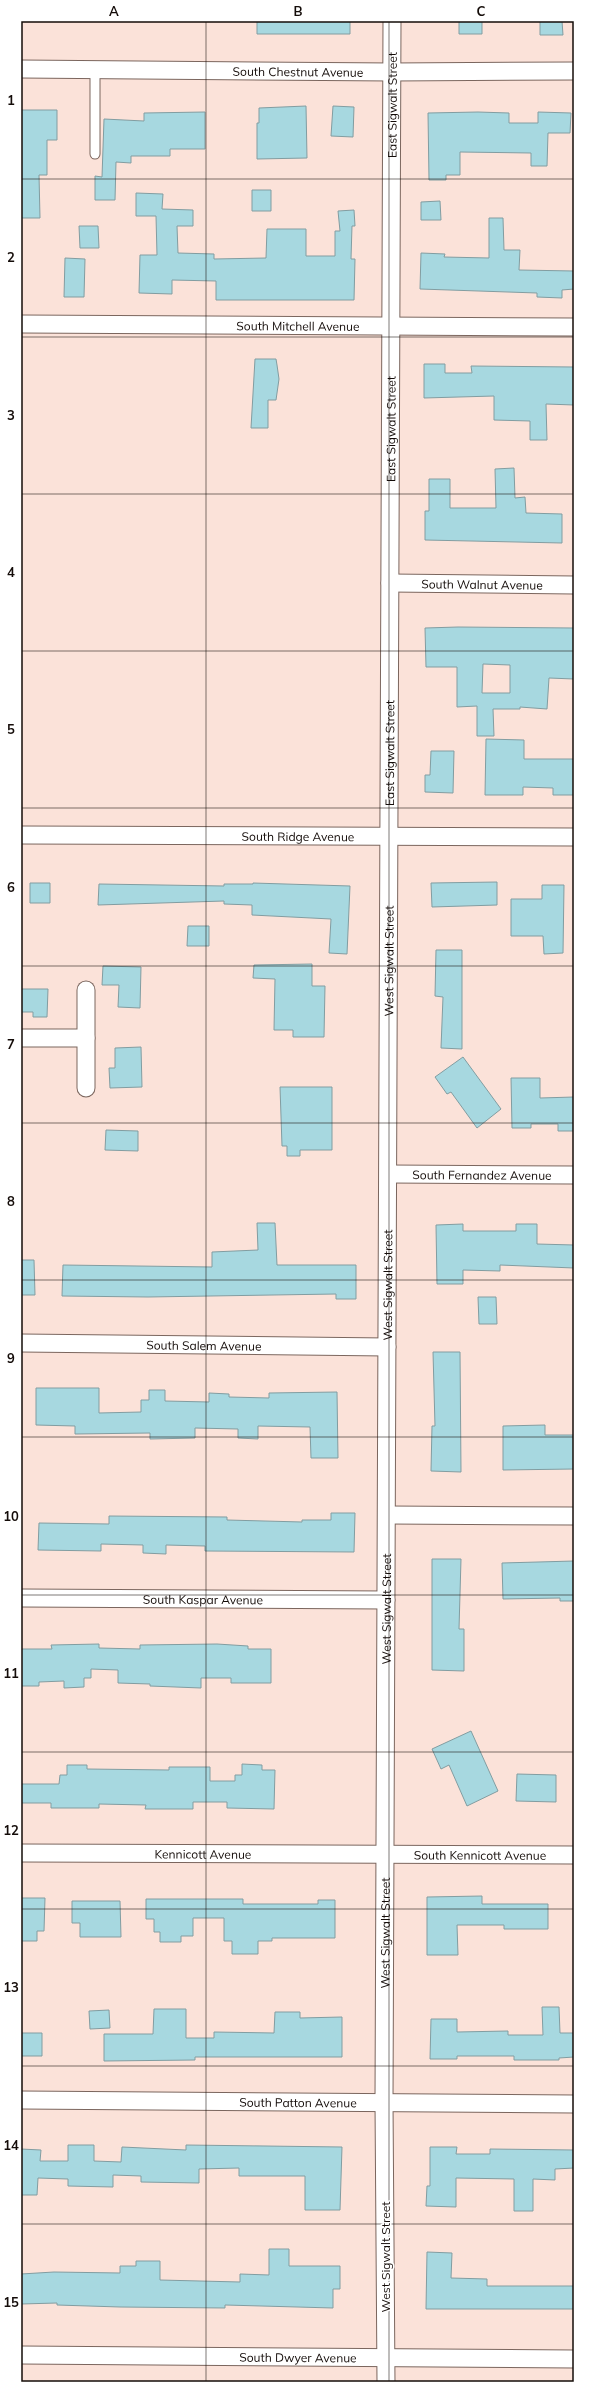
<svg xmlns="http://www.w3.org/2000/svg" width="595" height="2403" viewBox="0 0 595 2403" font-family="Mulish,sans-serif">
  <style>
    .building { fill: #a7d8e0; stroke: #829da1; fill-rule: evenodd }
    .lines { fill: none; stroke-linecap: round; stroke-linejoin: round }
    .lane-casing { stroke: #7b665e; stroke-width: 11 }
    .street-casing { stroke: #7b665e; stroke-width: 19 }
    .lane { stroke: #fff; stroke-width: 9 }
    .street { stroke: #fff; stroke-width: 17 }
    .grid { fill: none; stroke: #140c09; stroke-width: 1; stroke-opacity: 0.55 }
    .labels { text-anchor: middle; dominant-baseline: central; stroke-width: 3; stroke-linejoin: round; paint-order: stroke }
    .street-label { font-size: 12px; fill: #140c09; stroke: #fff }
    .neatline { fill: none; stroke: #140c09; stroke-width: 1.5 }
    .grid-label { font-size: 13px; text-anchor: middle; font-weight: bold; fill: #140c09 }
  </style>
  <rect width="100%" height="100%" fill="#fbe2d9"/>
  <path class="building" d="M 257,21 L 350,21 L 350,34 L 257,34 Z
    M 459,21 L 482,21 L 482,34 L 459,34 Z
    M 540,21 L 562,21 L 563,35 L 540,35 Z
    M 306,106 L 307,158 L 257,159 L 257,123 L 259,123 L 259,108 Z
    M 333,106 L 354,107 L 353,137 L 331,136 Z
    M 21,110 L 57,110 L 57,140 L 47,140 L 47,175 L 39,175 L 40,218 L 21,218 Z
    M 205,112 L 205,149 L 170,149 L 170,156 L 131,156 L 131,163 L 116,162 L 115,200 L 95,200 L 95,176 L 102,177 L 104,119 L 144,121 L 144,113 Z
    M 478,112 L 509,113 L 509,123 L 538,123 L 538,112 L 571,113 L 570,133 L 548,133 L 547,166 L 531,166 L 531,153 L 460,152 L 460,175 L 446,175 L 446,180 L 429,180 L 428,113 Z
    M 252,190 L 271,190 L 271,211 L 252,211 Z
    M 136,193 L 163,194 L 162,209 L 193,210 L 193,226 L 177,226 L 178,253 L 214,254 L 214,259 L 266,258 L 267,229 L 306,229 L 306,256 L 335,256 L 335,231 L 340,231 L 338,211 L 354,210 L 355,226 L 352,226 L 351,259 L 355,259 L 354,300 L 216,300 L 216,281 L 172,280 L 172,294 L 139,293 L 140,255 L 157,255 L 156,216 L 136,216 Z
    M 440,201 L 441,220 L 421,220 L 421,202 Z
    M 489,218 L 503,218 L 504,250 L 520,250 L 519,270 L 574,271 L 574,289 L 562,290 L 562,298 L 537,297 L 537,293 L 420,289 L 421,253 L 445,254 L 444,257 L 489,258 Z
    M 79,226 L 98,226 L 99,248 L 80,248 Z
    M 65,258 L 85,259 L 84,297 L 64,297 Z
    M 255,359 L 276,359 L 277,365 L 279,379 L 276,400 L 268,400 L 268,428 L 251,428 Z
    M 424,364 L 445,364 L 445,373 L 472,373 L 471,366 L 574,367 L 574,405 L 546,404 L 547,440 L 530,440 L 530,421 L 494,420 L 494,396 L 424,398 Z
    M 514,468 L 515,498 L 525,497 L 526,513 L 562,514 L 562,543 L 425,540 L 425,511 L 429,511 L 429,479 L 450,479 L 450,508 L 496,508 L 495,469 Z
    M 458,627 L 574,628 L 574,679 L 549,678 L 547,709 L 520,707 L 520,709 L 493,709 L 494,736 L 477,736 L 477,706 L 457,707 L 457,667 L 426,667 L 425,628 ZM 483,664 L 510,665 L 510,693 L 482,693 Z
    M 486,739 L 524,740 L 524,759 L 574,759 L 574,795 L 553,795 L 553,788 L 523,787 L 523,795 L 485,795 Z
    M 431,751 L 454,751 L 453,793 L 425,792 L 425,775 L 430,775 Z
    M 497,882 L 497,905 L 432,907 L 431,883 Z
    M 30,883 L 50,883 L 50,903 L 30,903 Z
    M 253,883 L 350,886 L 347,954 L 329,953 L 331,919 L 252,915 L 252,905 L 224,904 L 224,901 L 98,905 L 99,884 L 224,886 L 224,884 L 253,884 Z
    M 542,885 L 564,885 L 563,953 L 544,954 L 543,936 L 511,936 L 511,899 L 542,899 Z
    M 188,926 L 209,926 L 209,946 L 187,946 Z
    M 436,950 L 462,950 L 462,1049 L 441,1048 L 443,997 L 435,996 Z
    M 312,964 L 312,986 L 325,986 L 324,1037 L 293,1037 L 293,1030 L 274,1030 L 275,979 L 253,978 L 254,965 Z
    M 103,966 L 141,967 L 140,1008 L 118,1007 L 119,985 L 102,985 Z
    M 21,989 L 48,989 L 47,1017 L 33,1017 L 33,1012 L 21,1012 Z
    M 141,1047 L 142,1087 L 110,1088 L 109,1068 L 115,1068 L 115,1048 Z
    M 463,1057 L 501,1109 L 477,1128 L 451,1092 L 447,1094 L 435,1077 Z
    M 511,1078 L 540,1078 L 540,1098 L 574,1097 L 574,1131 L 558,1131 L 558,1124 L 531,1124 L 531,1128 L 512,1128 Z
    M 280,1087 L 332,1087 L 332,1150 L 300,1150 L 300,1156 L 287,1156 L 287,1146 L 282,1146 Z
    M 106,1130 L 138,1131 L 138,1151 L 105,1150 Z
    M 257,1223 L 275,1223 L 277,1265 L 356,1265 L 356,1299 L 336,1299 L 336,1294 L 148,1297 L 62,1296 L 63,1265 L 212,1267 L 212,1252 L 258,1250 Z
    M 463,1224 L 463,1231 L 516,1231 L 516,1224 L 537,1224 L 537,1244 L 574,1245 L 574,1268 L 500,1265 L 500,1271 L 463,1270 L 463,1284 L 437,1284 L 436,1225 Z
    M 21,1260 L 34,1260 L 35,1295 L 21,1295 Z
    M 478,1297 L 496,1297 L 497,1324 L 479,1324 Z
    M 433,1352 L 460,1352 L 461,1472 L 431,1471 L 432,1426 L 435,1426 Z
    M 36,1388 L 99,1388 L 99,1413 L 141,1412 L 141,1400 L 149,1400 L 149,1390 L 165,1390 L 165,1401 L 209,1402 L 209,1393 L 229,1394 L 229,1397 L 269,1398 L 269,1393 L 337,1392 L 338,1458 L 311,1458 L 310,1427 L 258,1426 L 258,1439 L 238,1438 L 238,1429 L 195,1428 L 195,1438 L 150,1439 L 150,1433 L 75,1434 L 75,1426 L 36,1425 Z
    M 545,1425 L 545,1435 L 574,1435 L 574,1469 L 503,1470 L 503,1426 Z
    M 331,1513 L 355,1513 L 354,1552 L 205,1551 L 205,1546 L 166,1545 L 166,1554 L 143,1553 L 143,1545 L 101,1544 L 101,1551 L 38,1550 L 39,1523 L 109,1524 L 109,1516 L 227,1517 L 227,1520 L 302,1522 L 302,1520 L 331,1520 Z
    M 432,1559 L 461,1559 L 459,1629 L 464,1629 L 464,1671 L 432,1670 Z
    M 574,1561 L 574,1601 L 560,1601 L 560,1598 L 503,1599 L 502,1563 Z
    M 99,1644 L 99,1648 L 140,1649 L 140,1645 L 217,1644 L 248,1646 L 248,1649 L 271,1649 L 271,1683 L 231,1683 L 231,1678 L 201,1678 L 201,1688 L 150,1686 L 150,1684 L 118,1683 L 118,1670 L 91,1669 L 91,1678 L 84,1678 L 84,1687 L 64,1688 L 64,1681 L 39,1682 L 39,1686 L 21,1686 L 21,1649 L 52,1649 L 51,1645 Z
    M 471,1731 L 498,1791 L 467,1806 L 449,1765 L 441,1769 L 432,1749 Z
    M 242,1764 L 262,1765 L 262,1770 L 275,1770 L 274,1809 L 227,1808 L 227,1802 L 193,1802 L 193,1809 L 145,1809 L 146,1805 L 99,1804 L 99,1808 L 51,1808 L 51,1803 L 21,1803 L 21,1784 L 59,1784 L 60,1775 L 67,1775 L 67,1765 L 87,1765 L 87,1769 L 169,1770 L 169,1767 L 210,1767 L 210,1781 L 235,1781 L 235,1775 L 242,1775 Z
    M 517,1774 L 556,1775 L 556,1802 L 516,1801 Z
    M 482,1896 L 482,1904 L 548,1904 L 548,1929 L 504,1929 L 504,1925 L 457,1925 L 458,1955 L 427,1955 L 427,1897 Z
    M 21,1898 L 45,1898 L 44,1931 L 37,1931 L 37,1941 L 21,1941 Z
    M 146,1899 L 243,1899 L 243,1904 L 318,1904 L 318,1900 L 335,1900 L 335,1938 L 272,1938 L 272,1941 L 258,1941 L 258,1954 L 232,1954 L 232,1941 L 224,1941 L 224,1918 L 193,1918 L 193,1936 L 181,1936 L 181,1942 L 160,1942 L 160,1932 L 154,1932 L 154,1919 L 146,1919 Z
    M 72,1901 L 120,1901 L 121,1937 L 80,1937 L 80,1923 L 72,1923 Z
    M 542,2007 L 559,2007 L 560,2033 L 574,2033 L 574,2057 L 559,2058 L 559,2060 L 514,2060 L 514,2056 L 457,2056 L 457,2059 L 430,2059 L 431,2019 L 457,2019 L 457,2032 L 508,2031 L 508,2035 L 543,2035 Z
    M 154,2009 L 186,2009 L 186,2038 L 214,2038 L 214,2032 L 274,2033 L 275,2012 L 300,2012 L 300,2018 L 342,2017 L 342,2057 L 195,2057 L 195,2060 L 104,2061 L 104,2034 L 153,2034 Z
    M 109,2010 L 110,2028 L 90,2029 L 89,2011 Z
    M 21,2033 L 42,2033 L 42,2056 L 21,2056 Z
    M 68,2145 L 94,2145 L 94,2161 L 121,2162 L 122,2147 L 186,2150 L 186,2145 L 342,2147 L 340,2210 L 305,2210 L 305,2176 L 239,2176 L 239,2168 L 199,2169 L 199,2183 L 141,2182 L 141,2176 L 113,2175 L 113,2187 L 68,2186 L 68,2179 L 38,2178 L 37,2195 L 21,2195 L 21,2149 L 41,2150 L 40,2161 L 68,2161 Z
    M 430,2147 L 457,2147 L 456,2154 L 490,2154 L 490,2149 L 574,2150 L 574,2168 L 555,2169 L 555,2180 L 533,2179 L 533,2211 L 514,2211 L 514,2179 L 456,2178 L 456,2207 L 426,2206 L 427,2186 L 430,2186 Z
    M 269,2249 L 289,2249 L 289,2266 L 340,2266 L 340,2289 L 333,2289 L 333,2308 L 225,2305 L 225,2308 L 120,2307 L 57,2305 L 57,2303 L 21,2304 L 21,2274 L 54,2272 L 120,2273 L 120,2266 L 136,2266 L 136,2261 L 160,2261 L 160,2280 L 240,2282 L 240,2274 L 269,2275 Z
    M 427,2252 L 452,2253 L 451,2278 L 487,2279 L 487,2286 L 574,2286 L 574,2309 L 426,2309 Z"/>
  <g class="lines">
    <defs>
      <path id="lane" d="M 95,70 L 95,154"/>
      <g id="street">
        <path id="s1" d="M 21,69 L 392,72 L 574,71"/>
        <path id="s2" d="M 21,324 L 574,327"/>
        <path id="s3" d="M 390,583 L 574,585"/>
        <path id="s4" d="M 21,835 L 574,837"/>
        <path d="M 21,1038 L 86,1038"/>
        <path d="M 86,1088 L 86,990"/>
        <path id="s5" d="M 389,1174 L 574,1175"/>
        <path id="s6" d="M 21,1343 L 387,1347"/>
        <path d="M 388,1515 L 574,1516"/>
        <path id="s7" d="M 21,1598 L 386,1600"/>
        <path id="s8" d="M 21,1853 L 574,1855"/>
        <path id="s9" d="M 21,2100 L 574,2104"/>
        <path id="s10" d="M 21,2355 L 574,2359"/>
        <path id="s11" d="M 386,2382 L 384,2102 L 392,21"/>
      </g>
    </defs>
    <use href="#lane" class="lane-casing"/>
    <use href="#street" class="street-casing"/>
    <use href="#lane" class="lane"/>
    <use href="#street" class="street"/>
  </g>
  <path class="grid" d="M 206,21 L 206,2382M 389,21 L 389,2382M 21,179 L 574,179M 21,337 L 574,337M 21,494 L 574,494M 21,651 L 574,651M 21,808 L 574,808M 21,966 L 574,966M 21,1123 L 574,1123M 21,1280 L 574,1280M 21,1437 L 574,1437M 21,1595 L 574,1595M 21,1752 L 574,1752M 21,1909 L 574,1909M 21,2066 L 574,2066M 21,2224 L 574,2224"/>
  <g class="labels">
    <g class="street-label">
      <text stroke="none"><textPath href="#s1" startOffset="277">South Chestnut Avenue</textPath></text>
      <text stroke="none"><textPath href="#s11" startOffset="2277">East Sigwalt Street</textPath></text>
      <text stroke="none"><textPath href="#s2" startOffset="277">South Mitchell Avenue</textPath></text>
      <text stroke="none"><textPath href="#s11" startOffset="1953">East Sigwalt Street</textPath></text>
      <text stroke="none"><textPath href="#s3" startOffset="92">South Walnut Avenue</textPath></text>
      <text stroke="none"><textPath href="#s11" startOffset="1629">East Sigwalt Street</textPath></text>
      <text stroke="none"><textPath href="#s4" startOffset="277">South Ridge Avenue</textPath></text>
      <text stroke="none"><textPath href="#s11" startOffset="1421">West Sigwalt Street</textPath></text>
      <text stroke="none"><textPath href="#s5" startOffset="93">South Fernandez Avenue</textPath></text>
      <text stroke="none"><textPath href="#s11" startOffset="1097">West Sigwalt Street</textPath></text>
      <text stroke="none"><textPath href="#s6" startOffset="183">South Salem Avenue</textPath></text>
      <text stroke="none"><textPath href="#s7" startOffset="182">South Kaspar Avenue</textPath></text>
      <text stroke="none"><textPath href="#s11" startOffset="773">West Sigwalt Street</textPath></text>
      <text stroke="none"><textPath href="#s8" startOffset="182">Kennicott Avenue</textPath></text>
      <text stroke="none"><textPath href="#s8" startOffset="459">South Kennicott Avenue</textPath></text>
      <text stroke="none"><textPath href="#s11" startOffset="449">West Sigwalt Street</textPath></text>
      <text stroke="none"><textPath href="#s9" startOffset="277">South Patton Avenue</textPath></text>
      <text transform="translate(385 2257) rotate(-90)">West Sigwalt Street</text>
      <text stroke="none"><textPath href="#s10" startOffset="277">South Dwyer Avenue</textPath></text>
    </g>
  </g>
  <rect width="595" height="2403" fill="none" stroke="#ffffff" stroke-width="44"/>
  <rect x="22" y="22" width="551" height="2359" class="neatline"/>
  <g class="grid-label">
    <text x="114" y="16">A</text>
    <text x="298" y="16">B</text>
    <text x="481" y="16">C</text>
    <text x="11" y="105">1</text>
    <text x="11" y="262">2</text>
    <text x="11" y="420">3</text>
    <text x="11" y="577">4</text>
    <text x="11" y="734">5</text>
    <text x="11" y="892">6</text>
    <text x="11" y="1049">7</text>
    <text x="11" y="1206">8</text>
    <text x="11" y="1363">9</text>
    <text x="11" y="1521">10</text>
    <text x="11" y="1678">11</text>
    <text x="11" y="1835">12</text>
    <text x="11" y="1992">13</text>
    <text x="11" y="2150">14</text>
    <text x="11" y="2307">15</text>
  </g>
</svg>
